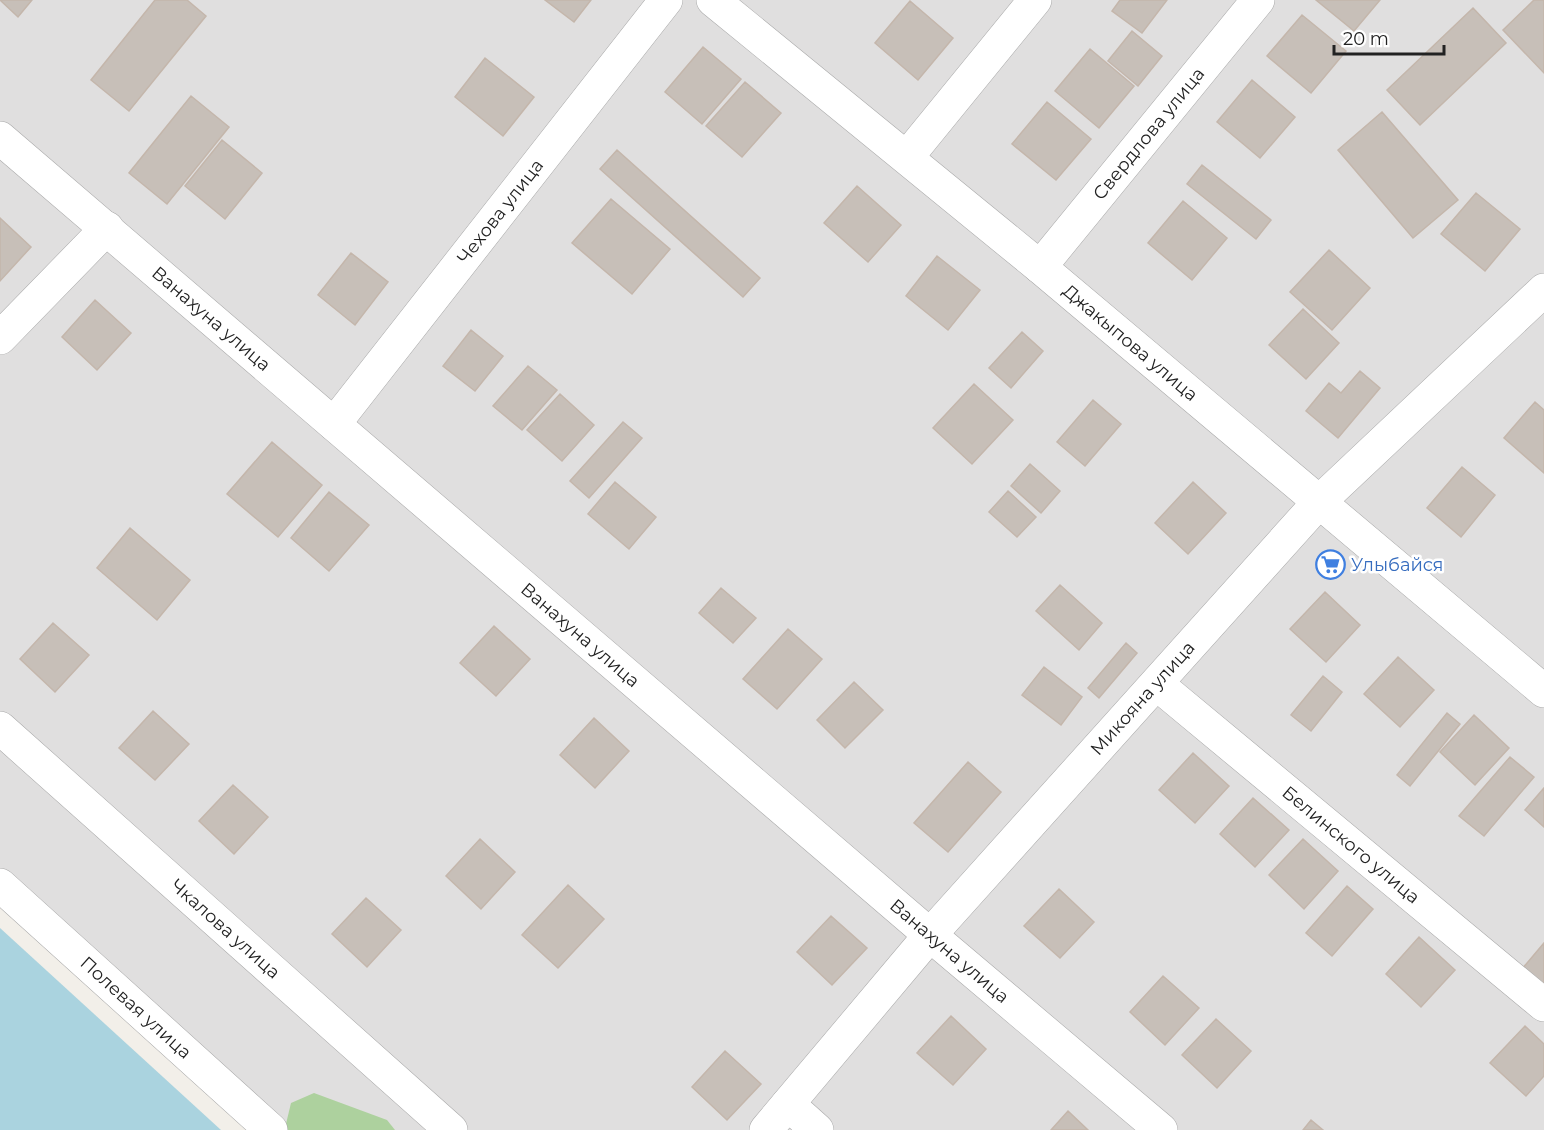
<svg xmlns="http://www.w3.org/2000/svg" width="1544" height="1130" viewBox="0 0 1544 1130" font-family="Montserrat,sans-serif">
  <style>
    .residential { fill: #e0dfdf }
    .forest { fill: #add19e }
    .water { fill: #aad3df }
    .building { fill: #c7bfb8; stroke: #c4b6ab; stroke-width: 1.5 }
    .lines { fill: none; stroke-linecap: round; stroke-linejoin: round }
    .minor-casing { stroke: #a9a9a9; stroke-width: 34 }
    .minor { stroke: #fff; stroke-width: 33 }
    .labels { text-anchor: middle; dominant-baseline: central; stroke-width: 5; stroke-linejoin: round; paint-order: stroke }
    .street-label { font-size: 18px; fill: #222; stroke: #fff }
    .shop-label { font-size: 18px; fill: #366cbe; stroke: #fff; text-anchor: start }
  </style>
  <rect width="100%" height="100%" fill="#f2efe9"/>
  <path class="residential" d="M 0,0 L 1544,0 L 1544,1130 L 272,1130 L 0,882 Z"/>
  <path class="forest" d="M 314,1093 L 387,1120 L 395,1130 L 288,1130 L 285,1128 L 291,1103 Z"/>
  <path class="water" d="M 0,928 L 221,1130 L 0,1130 Z"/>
  <path class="building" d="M 0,0 L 32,0 L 18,17 Z
    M 155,0 L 187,0 L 206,16 L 129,111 L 91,80 Z
    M 545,0 L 591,0 L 574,22 Z
    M 1120,0 L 1167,0 L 1142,33 L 1112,11 Z
    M 1316,0 L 1380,0 L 1354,31 Z
    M 1534,0 L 1544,0 L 1544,73 L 1503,30 Z
    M 910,1 L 953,38 L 918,80 L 875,43 Z
    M 1473,8 L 1506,43 L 1420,125 L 1387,90 Z
    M 1302,15 L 1346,51 L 1311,93 L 1267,56 Z
    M 1132,31 L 1162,56 L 1138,86 L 1108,61 Z
    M 703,47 L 741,79 L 702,124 L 665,92 Z
    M 1090,49 L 1134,86 L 1099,128 L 1055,91 Z
    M 485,58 L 534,97 L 503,136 L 455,97 Z
    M 1252,80 L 1295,117 L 1260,158 L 1217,122 Z
    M 745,82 L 781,113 L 742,157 L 706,126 Z
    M 191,96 L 229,127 L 167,204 L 129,173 Z
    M 1047,102 L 1091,139 L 1056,180 L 1012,144 Z
    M 1382,112 L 1458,200 L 1413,238 L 1338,150 Z
    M 222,140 L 262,173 L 225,219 L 185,186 Z
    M 617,150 L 760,278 L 743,297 L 600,169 Z
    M 1202,165 L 1271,220 L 1256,239 L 1187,184 Z
    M 857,186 L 901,225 L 868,262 L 824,223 Z
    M 1476,193 L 1520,229 L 1485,271 L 1441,234 Z
    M 611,199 L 670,249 L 632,294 L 572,243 Z
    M 1183,201 L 1227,238 L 1192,280 L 1148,243 Z
    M 0,218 L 31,247 L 0,281 Z
    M 1329,250 L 1370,288 L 1332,330 L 1290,292 Z
    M 351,253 L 388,282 L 355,325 L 318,295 Z
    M 937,256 L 980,290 L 948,330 L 906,296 Z
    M 95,300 L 131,333 L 97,370 L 62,337 Z
    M 1303,309 L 1339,343 L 1306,379 L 1269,345 Z
    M 471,330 L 503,356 L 475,391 L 443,366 Z
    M 1022,332 L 1043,351 L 1011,388 L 989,368 Z
    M 528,366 L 557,390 L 522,430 L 493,406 Z
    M 1360,371 L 1380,388 L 1338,438 L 1306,411 L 1329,383 L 1341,393 Z
    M 974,384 L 1013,420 L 972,464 L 933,428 Z
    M 560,394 L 594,425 L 562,461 L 527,430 Z
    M 1093,400 L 1121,424 L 1085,466 L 1057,442 Z
    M 1535,402 L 1544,410 L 1544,473 L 1504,438 Z
    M 623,422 L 642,438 L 589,498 L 570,481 Z
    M 272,442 L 322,485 L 278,537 L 227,494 Z
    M 1030,464 L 1060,491 L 1041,513 L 1011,486 Z
    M 1462,467 L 1495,495 L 1461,537 L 1427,508 Z
    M 615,482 L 656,517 L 629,549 L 588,514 Z
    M 1193,482 L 1226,513 L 1188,554 L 1155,523 Z
    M 1008,491 L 1036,517 L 1017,537 L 989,512 Z
    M 329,492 L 369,525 L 329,571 L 291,538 Z
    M 130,528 L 190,580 L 157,620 L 97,568 Z
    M 1060,585 L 1102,623 L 1079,650 L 1036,611 Z
    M 721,588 L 756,618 L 733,643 L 699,613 Z
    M 1325,592 L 1360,625 L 1326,662 L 1290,629 Z
    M 53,623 L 89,655 L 55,692 L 20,659 Z
    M 494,626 L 530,659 L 496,696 L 460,663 Z
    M 788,629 L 822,659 L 777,709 L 743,679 Z
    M 1126,643 L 1137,653 L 1099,698 L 1088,688 Z
    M 1398,657 L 1434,690 L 1400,727 L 1364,694 Z
    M 1044,667 L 1082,697 L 1061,725 L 1022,695 Z
    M 1323,676 L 1342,692 L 1311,731 L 1291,715 Z
    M 854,682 L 883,710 L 845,748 L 817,720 Z
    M 153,711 L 189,744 L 155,780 L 119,748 Z
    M 1447,713 L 1460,724 L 1410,786 L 1397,775 Z
    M 1474,715 L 1509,748 L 1475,785 L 1440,752 Z
    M 594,718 L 629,751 L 595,788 L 560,755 Z
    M 1193,753 L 1229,786 L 1195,823 L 1159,790 Z
    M 1510,757 L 1534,777 L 1484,836 L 1459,816 Z
    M 968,762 L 1001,792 L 948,852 L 914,823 Z
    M 233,785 L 268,817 L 234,854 L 199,821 Z
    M 1544,788 L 1544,827 L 1525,810 Z
    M 1253,798 L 1289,830 L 1255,867 L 1220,834 Z
    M 480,839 L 515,872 L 481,909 L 446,876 Z
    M 1303,839 L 1338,871 L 1304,909 L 1269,875 Z
    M 568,885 L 604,919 L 558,968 L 522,935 Z
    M 1347,886 L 1373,909 L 1332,956 L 1306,933 Z
    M 1059,889 L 1094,922 L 1060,958 L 1024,926 Z
    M 366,898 L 401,930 L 367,967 L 332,934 Z
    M 831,916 L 867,948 L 832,985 L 797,952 Z
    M 1419,937 L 1455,970 L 1421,1007 L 1386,974 Z
    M 1544,943 L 1544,1000 L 1516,976 Z
    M 1163,976 L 1199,1008 L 1165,1045 L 1130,1012 Z
    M 951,1016 L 986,1049 L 953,1085 L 917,1053 Z
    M 1216,1019 L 1251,1051 L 1217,1088 L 1182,1055 Z
    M 1525,1026 L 1544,1044 L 1544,1076 L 1526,1096 L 1490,1063 Z
    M 725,1051 L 761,1084 L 727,1120 L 692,1087 Z
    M 1068,1111 L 1088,1130 L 1051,1130 Z
    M 1311,1120 L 1323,1130 L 1303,1130 Z"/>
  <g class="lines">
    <defs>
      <g id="minor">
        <path id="s1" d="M 713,0 L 1040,267 L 1544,691"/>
        <path id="s2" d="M 0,138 L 930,935 L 1161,1130"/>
        <path d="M 907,157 L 1035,0"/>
        <path id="s3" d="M 1040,267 L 1258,0"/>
        <path d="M 0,338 L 107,228"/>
        <path id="s4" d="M 334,424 L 666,0"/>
        <path id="s5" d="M 1157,684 L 1544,1005"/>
        <path id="s6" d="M 0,728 L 451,1130"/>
        <path id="s7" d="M 0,885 L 271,1130"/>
        <path d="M 788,1104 L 817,1130"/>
        <path id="s8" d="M 766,1130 L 930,935 L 1319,502 L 1544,290"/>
      </g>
    </defs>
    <use href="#minor" class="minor-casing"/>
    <use href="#minor" class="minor"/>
  </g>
  <defs>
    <symbol id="supermarket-ring" viewBox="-11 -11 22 22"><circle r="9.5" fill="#fff" stroke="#3f7fe0" stroke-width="1.5"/><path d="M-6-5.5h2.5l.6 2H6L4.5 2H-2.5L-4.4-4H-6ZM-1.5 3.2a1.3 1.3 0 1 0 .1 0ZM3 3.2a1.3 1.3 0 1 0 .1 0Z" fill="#3f7fe0"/></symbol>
  </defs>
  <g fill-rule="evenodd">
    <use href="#supermarket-ring" x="1314" y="548" width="33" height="33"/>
  </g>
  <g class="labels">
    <g class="street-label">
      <text stroke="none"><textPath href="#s3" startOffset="172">Свердлова улица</textPath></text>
      <text stroke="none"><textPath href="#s4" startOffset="270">Чехова улица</textPath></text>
      <text stroke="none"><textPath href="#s2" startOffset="278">Ванахуна улица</textPath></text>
      <text stroke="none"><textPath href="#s1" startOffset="540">Джакыпова улица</textPath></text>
      <text stroke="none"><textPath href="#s2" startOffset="764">Ванахуна улица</textPath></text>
      <text stroke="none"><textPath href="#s8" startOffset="573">Микояна улица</textPath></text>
      <text stroke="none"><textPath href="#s5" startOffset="252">Белинского улица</textPath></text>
      <text stroke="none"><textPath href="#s6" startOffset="302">Чкалова улица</textPath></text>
      <text stroke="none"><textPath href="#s2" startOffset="1250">Ванахуна улица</textPath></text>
      <text stroke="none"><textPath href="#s7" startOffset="183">Полевая улица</textPath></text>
    </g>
    <g class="shop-label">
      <text x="1351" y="565">Улыбайся</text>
    </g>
  </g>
  <path d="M1334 45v9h110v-9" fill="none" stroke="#222222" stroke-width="3"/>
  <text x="1343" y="45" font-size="18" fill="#222222" stroke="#ffffff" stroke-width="4.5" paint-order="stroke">20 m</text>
</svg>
